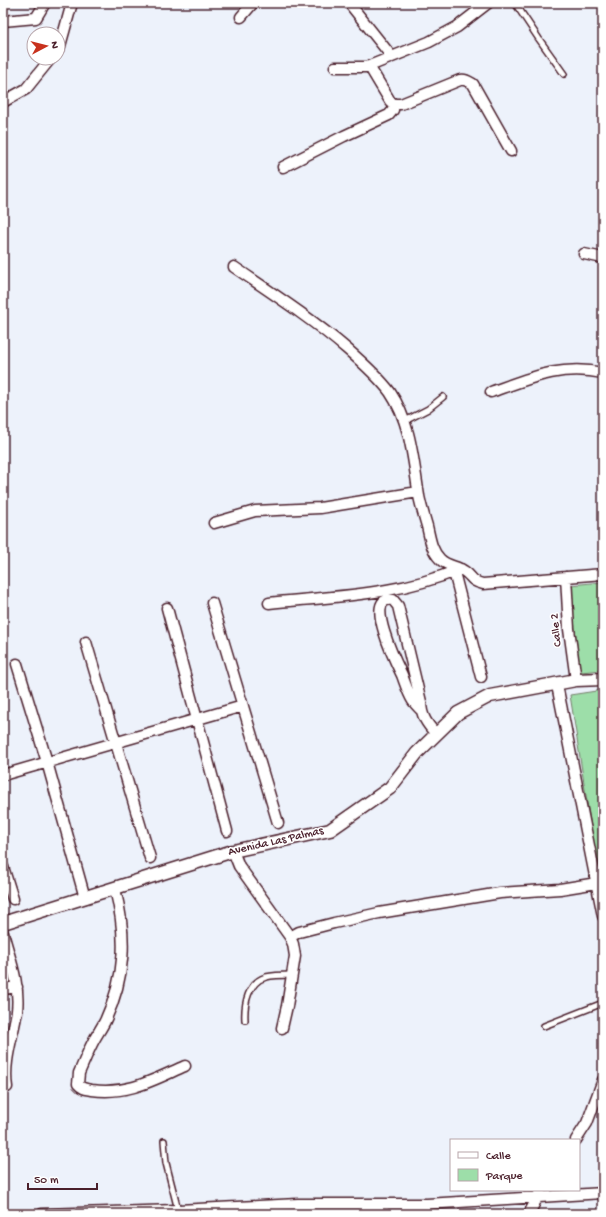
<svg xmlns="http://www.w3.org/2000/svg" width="606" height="1217" viewBox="0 0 606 1217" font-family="'Gochi Hand',sans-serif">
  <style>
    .green { fill: #9ddea9; stroke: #747e6a }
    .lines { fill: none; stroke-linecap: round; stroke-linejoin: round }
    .service-casing { stroke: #4a1f2b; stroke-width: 8 }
    .minor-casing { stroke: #4a1f2b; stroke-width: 13 }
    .tertiary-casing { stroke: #4a1f2b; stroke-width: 15 }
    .service { stroke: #fff; stroke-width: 5 }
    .minor { stroke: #fff; stroke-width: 10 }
    .tertiary { stroke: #fff; stroke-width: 12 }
    .labels { text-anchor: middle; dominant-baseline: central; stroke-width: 3; stroke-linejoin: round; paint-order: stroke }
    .street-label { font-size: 12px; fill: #4a1f2b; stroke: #fff }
  </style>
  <rect width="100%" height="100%" fill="#edf2fb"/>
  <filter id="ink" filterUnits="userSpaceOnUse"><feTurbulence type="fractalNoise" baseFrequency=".025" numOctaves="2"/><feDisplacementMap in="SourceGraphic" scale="8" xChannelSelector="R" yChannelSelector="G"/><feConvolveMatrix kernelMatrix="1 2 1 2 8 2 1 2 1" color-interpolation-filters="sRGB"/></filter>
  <g filter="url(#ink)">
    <path class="green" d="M 603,582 L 603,670 L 580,672 L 570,585 Z
      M 603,690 L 603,883 L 600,883 L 570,695 Z"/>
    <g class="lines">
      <defs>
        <path id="service" d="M 515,3 L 539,39 L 564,74
          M 405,421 L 428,409 L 443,397
          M 245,1020 C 244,1004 248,982 266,977 C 274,975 283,975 292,975
          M 544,1026 L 603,1003
          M 164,1141 L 166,1163 L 178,1210
          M 298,1204 L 298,1214
          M 427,1214 L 427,1204"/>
        <path id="minor" d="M 349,3 L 392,57
          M 241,17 L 253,3
          M 3,21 L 36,18 L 45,3
          M 58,49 L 60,46 L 72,3
          M 369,66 L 390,101 L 394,104 L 401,104 L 460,80 C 465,79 468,81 473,84 L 511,151
          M 335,67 L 367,67 L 429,42 L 457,27 L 488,3
          M 3,102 L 26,89 L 51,58
          M 283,167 L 344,136 L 389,115 L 393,110 L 394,104
          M 584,254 L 603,258
          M 234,267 C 272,293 312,319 347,349 C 362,362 378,376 390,392 C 411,423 413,460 419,496 C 421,506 424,516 427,526 C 430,538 431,550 440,559 C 446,566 457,566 464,571 C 473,577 470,581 483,584 L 603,574
          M 491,392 C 530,378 561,364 603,373
          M 214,523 L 255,511 L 320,508 L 418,492
          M 454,572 L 481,677
          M 566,577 L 569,629 L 576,680
          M 212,603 L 278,823
          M 269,603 C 308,599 348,597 387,590 C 412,586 438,578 461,569
          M 167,608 L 227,831
          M 86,642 L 150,858
          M 17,664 L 47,762 L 85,898
          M 557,685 L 603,916
          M 421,710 C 418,707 415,704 413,701 C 408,693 405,683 402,675 C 397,665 362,594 393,600 L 398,606 L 421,702 C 421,716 427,724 436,734
          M 3,775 L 243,706
          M 233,851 L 239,866 L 290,937 L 293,944 L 295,956 L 287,1006 L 282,1028
          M 3,867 L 13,899
          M 115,889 C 127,936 126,976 105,1021 C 102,1027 98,1033 94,1040 C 88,1051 84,1062 79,1073 L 78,1084 C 82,1089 86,1089 92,1090 C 128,1095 153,1080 185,1066
          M 3,933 C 10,959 20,984 17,1011 C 13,1036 3,1062 7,1087
          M 290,937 L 299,932 L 334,923 L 379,913 L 500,893 L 560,889 L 597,883
          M 3,989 L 17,987
          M 576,1140 L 587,1123 L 603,1080
          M 42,1214 L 178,1210 L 298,1204 L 427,1204 L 603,1193
          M 529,1214 L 540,1192"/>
        <path id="tertiary" d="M 3,923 L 233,851 L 330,830 L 390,788 L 417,753 L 458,713 L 490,696 L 576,680 L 603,679"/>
      </defs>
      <use href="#service" class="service-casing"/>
      <use href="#minor" class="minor-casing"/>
      <use href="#tertiary" class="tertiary-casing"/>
      <use href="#service" class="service"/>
      <use href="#minor" class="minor"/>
      <use href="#tertiary" class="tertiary"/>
    </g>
  </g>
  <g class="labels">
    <g class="street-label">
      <text transform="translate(557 630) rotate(-96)">Calle 2</text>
      <text transform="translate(276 842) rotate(-13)">Avenida Las Palmas</text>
    </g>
  </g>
  <rect width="606" height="1217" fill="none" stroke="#fff" stroke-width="16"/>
  <rect x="8" y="8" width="590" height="1201" fill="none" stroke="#4a1f2b" stroke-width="1.5" filter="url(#ink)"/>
  <rect x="450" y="1139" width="130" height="52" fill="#ffffff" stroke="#b7a5aa"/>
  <rect x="458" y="1152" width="20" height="6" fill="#ffffff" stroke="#b7a5aa"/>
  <text x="486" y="1159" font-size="12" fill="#4a1f2b">Calle</text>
  <rect x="458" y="1169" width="20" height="12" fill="#9ddea9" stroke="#b7a5aa"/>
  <text x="486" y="1179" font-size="12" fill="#4a1f2b">Parque</text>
  <g transform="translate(46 46) rotate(83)"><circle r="19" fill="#ffffff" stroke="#b7a5aa"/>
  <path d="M0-3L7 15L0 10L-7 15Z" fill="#c8321e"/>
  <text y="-6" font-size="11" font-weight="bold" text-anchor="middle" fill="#4a1f2b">N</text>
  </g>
  <path d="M28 1183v6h69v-6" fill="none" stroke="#4a1f2b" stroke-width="2"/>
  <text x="34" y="1183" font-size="12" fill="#4a1f2b" stroke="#ffffff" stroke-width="3" paint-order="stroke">50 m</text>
</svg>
